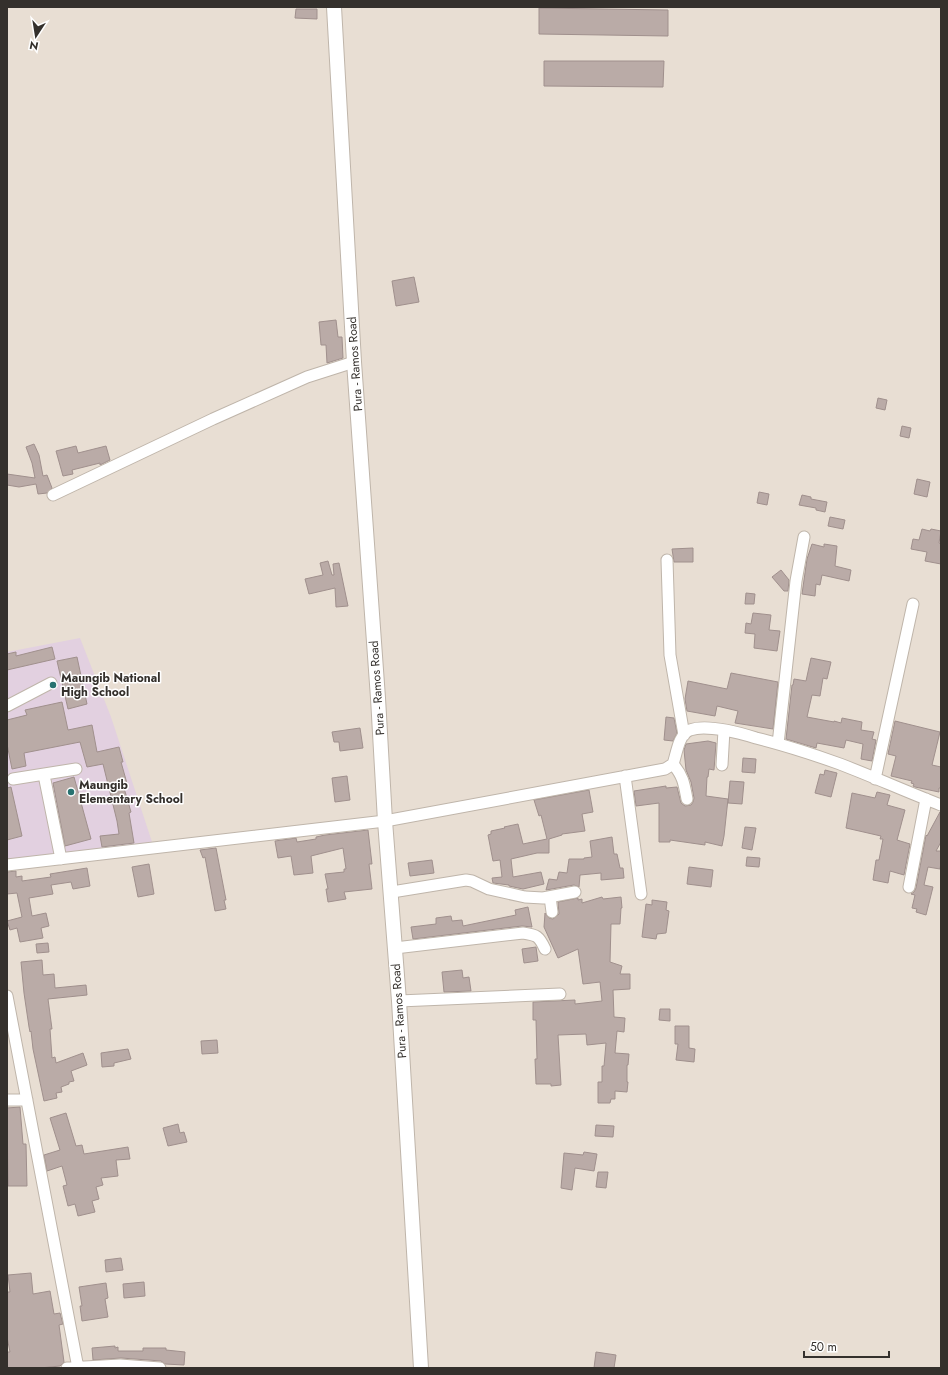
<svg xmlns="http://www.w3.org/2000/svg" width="948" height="1375" viewBox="0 0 948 1375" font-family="Jost,sans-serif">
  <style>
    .education { fill: #e2d0e0 }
    .building { fill: #baaba7; stroke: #a0908d }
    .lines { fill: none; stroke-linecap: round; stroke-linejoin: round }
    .minor-casing { stroke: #bfb5aa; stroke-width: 13 }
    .major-casing { stroke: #bfb5aa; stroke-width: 16 }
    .minor { stroke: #fff; stroke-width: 11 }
    .major { stroke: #fff; stroke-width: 14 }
    .poi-dot { fill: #277270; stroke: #fff; stroke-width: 1.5 }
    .labels { text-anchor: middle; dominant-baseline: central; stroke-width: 3; stroke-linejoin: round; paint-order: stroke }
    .street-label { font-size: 12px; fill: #34302c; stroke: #fff }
    .poi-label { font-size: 12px; font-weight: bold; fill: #34302c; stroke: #fff; text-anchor: start }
  </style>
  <rect width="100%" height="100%" fill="#e8ded3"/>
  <path class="education" d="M 80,638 L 111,717 L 153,845 L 7,861 L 7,652 Z"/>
  <path class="building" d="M 539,8 L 668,10 L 668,36 L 539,34 Z
    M 296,9 L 317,9 L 317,19 L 295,18 Z
    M 544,61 L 664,61 L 663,87 L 544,86 Z
    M 414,277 L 419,302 L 396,306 L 392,281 Z
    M 336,320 L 338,337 L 342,337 L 343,358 L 327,363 L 326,345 L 321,345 L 319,322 Z
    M 878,398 L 887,400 L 885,410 L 876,408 Z
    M 902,426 L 911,428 L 909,438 L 900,436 Z
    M 34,444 L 39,455 L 43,476 L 47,475 L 52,488 L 47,493 L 38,494 L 36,484 L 19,487 L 7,485 L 7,474 L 35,478 L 32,463 L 26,447 Z
    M 76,446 L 78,453 L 106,446 L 110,460 L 100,465 L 100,463 L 72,470 L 73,474 L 63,476 L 56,451 Z
    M 917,479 L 930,482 L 927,497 L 914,494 Z
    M 759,492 L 769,494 L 767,505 L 757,503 Z
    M 802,495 L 811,497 L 811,499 L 827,502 L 825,512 L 816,510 L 816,508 L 799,505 Z
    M 830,517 L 845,520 L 843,529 L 828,526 Z
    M 922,529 L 930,531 L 931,529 L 941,531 L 939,543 L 941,544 L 941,564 L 925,561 L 927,552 L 911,549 L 913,539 L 919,540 Z
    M 812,544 L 824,547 L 824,544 L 837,546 L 835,566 L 851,570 L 849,581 L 822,575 L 820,585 L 816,584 L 815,596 L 802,594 L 807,559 Z
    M 693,548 L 693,562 L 674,562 L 672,549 Z
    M 328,561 L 332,575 L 334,575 L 333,564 L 339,563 L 348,606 L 336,607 L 335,588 L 309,594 L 305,579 L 323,575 L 320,563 Z
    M 781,570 L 789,580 L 788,591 L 784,591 L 772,577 Z
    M 746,593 L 755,594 L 754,604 L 745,604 Z
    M 753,613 L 771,615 L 769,630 L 780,631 L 777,651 L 754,648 L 755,634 L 745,633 L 746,623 L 751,624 Z
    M 52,647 L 55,659 L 7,670 L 7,654 L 16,652 L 16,656 Z
    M 77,657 L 87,704 L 68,709 L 57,661 Z
    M 811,658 L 831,662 L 827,679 L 823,678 L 820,696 L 812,695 L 807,717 L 834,722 L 834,721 L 841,723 L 842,718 L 862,722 L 861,730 L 874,732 L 872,739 L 876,740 L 872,761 L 861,759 L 863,744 L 846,740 L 844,748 L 817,743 L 816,748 L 786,739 L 792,685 L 793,685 L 794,679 L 806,681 Z
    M 731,673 L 778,682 L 773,729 L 735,723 L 738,711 L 717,706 L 715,716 L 687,711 L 685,699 L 688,681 L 727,689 Z
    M 62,702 L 68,730 L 92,725 L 97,752 L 119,747 L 123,762 L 121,762 L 128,787 L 124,788 L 131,812 L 129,813 L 134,843 L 102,847 L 100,836 L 119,834 L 117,821 L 103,764 L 87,767 L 80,742 L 24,753 L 26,766 L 12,769 L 7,744 L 7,720 L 27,715 L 25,710 Z
    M 666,717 L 674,718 L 677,733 L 673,741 L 664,740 Z
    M 895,721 L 940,732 L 932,765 L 941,767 L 941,788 L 939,788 L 939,792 L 915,787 L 913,786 L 914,784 L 911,783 L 912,781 L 891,776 L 896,756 L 888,754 Z
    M 360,728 L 363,748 L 340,751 L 339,742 L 334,742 L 332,732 Z
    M 708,741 L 716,743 L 714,770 L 709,769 L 708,777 L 707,777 L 706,796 L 728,799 L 724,836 L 722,846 L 705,842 L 705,845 L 670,840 L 670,842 L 659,842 L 659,803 L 636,806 L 634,791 L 666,786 L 666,788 L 677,787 L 681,803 L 685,806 L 691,805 L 693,802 L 694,798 L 691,782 L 686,770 L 684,750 L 686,744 Z
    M 743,758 L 756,759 L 755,773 L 742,772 Z
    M 825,770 L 837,773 L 831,797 L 815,793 L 820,774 L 824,775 Z
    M 347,776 L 350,800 L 335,802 L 332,778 Z
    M 74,777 L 91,839 L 65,846 L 53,783 Z
    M 730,781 L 744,782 L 742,804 L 728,803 Z
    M 11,787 L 22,836 L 7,840 L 7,788 Z
    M 589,790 L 593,812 L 582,814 L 585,831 L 562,834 L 562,835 L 549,839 L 549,853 L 537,853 L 511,859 L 513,877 L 541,872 L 544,884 L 523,889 L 509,886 L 509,885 L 493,883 L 492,878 L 502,877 L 500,860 L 493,861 L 488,835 L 491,834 L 491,831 L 505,828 L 504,827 L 518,824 L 523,844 L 547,839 L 541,815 L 539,816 L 534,800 Z
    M 877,792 L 890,795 L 887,805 L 905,810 L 897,840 L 910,844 L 904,875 L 890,871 L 888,883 L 873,880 L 876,860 L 879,860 L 883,839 L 880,839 L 881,836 L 846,828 L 852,793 L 875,798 Z
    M 940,812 L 941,842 L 936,851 L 941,851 L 941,863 L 940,869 L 928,867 L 924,885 L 933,887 L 926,915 L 916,912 L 917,909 L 912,908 L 915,895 L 911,894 L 914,892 L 916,888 L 926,835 L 927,836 Z
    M 745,827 L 756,828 L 752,850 L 742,848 Z
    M 368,830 L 372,864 L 369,864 L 372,889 L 344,892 L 346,899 L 328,902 L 326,889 L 328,889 L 325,874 L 344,872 L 344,869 L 346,869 L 343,848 L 311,856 L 313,873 L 294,875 L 291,856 L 278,858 L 275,841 L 296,838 L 297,842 L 316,839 L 316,837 L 325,835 Z
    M 612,837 L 614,854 L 617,854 L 620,868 L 623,868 L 624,878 L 601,880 L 601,873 L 580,875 L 579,887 L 574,885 L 546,890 L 549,879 L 557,880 L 559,872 L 567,873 L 569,859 L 584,859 L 584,858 L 592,857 L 590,841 Z
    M 216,848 L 226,900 L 224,900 L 226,909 L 215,911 L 205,857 L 203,858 L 200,850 Z
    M 747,857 L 760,858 L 759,867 L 746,866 Z
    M 432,860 L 434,873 L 410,876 L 408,863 Z
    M 149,864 L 154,894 L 138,897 L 132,867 Z
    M 689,867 L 713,870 L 711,887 L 687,884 Z
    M 87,868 L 90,886 L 73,889 L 71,882 L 51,885 L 53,894 L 29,898 L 32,916 L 46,913 L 49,926 L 41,928 L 43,938 L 20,942 L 17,928 L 10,930 L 7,921 L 22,917 L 17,893 L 7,894 L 7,872 L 16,871 L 16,877 L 22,876 L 22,881 L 51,877 L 50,874 Z
    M 602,897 L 603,899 L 621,897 L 622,908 L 621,908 L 620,924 L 611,924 L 610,962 L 622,966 L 620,974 L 630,974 L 630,989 L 613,990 L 614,1017 L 625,1018 L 624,1032 L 617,1031 L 615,1053 L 629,1054 L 628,1065 L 627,1065 L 627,1082 L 628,1082 L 627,1092 L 615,1091 L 615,1099 L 611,1099 L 610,1103 L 598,1103 L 598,1082 L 602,1082 L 602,1066 L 604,1066 L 606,1043 L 587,1045 L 586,1034 L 558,1035 L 561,1085 L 551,1086 L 551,1084 L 536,1084 L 535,1059 L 537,1059 L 536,1020 L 533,1020 L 533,1002 L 575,1000 L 575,1004 L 602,1001 L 600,982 L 583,984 L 578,949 L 558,958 L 544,927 L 545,913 L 549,918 L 553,919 L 559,914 L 558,902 L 578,898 L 578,900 L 582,899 L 582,903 Z
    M 652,900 L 667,902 L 666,910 L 669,911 L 666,933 L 657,934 L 656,939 L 642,937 L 646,904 L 652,905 Z
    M 528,907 L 532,927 L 522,926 L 413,939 L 411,927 L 436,924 L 436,918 L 451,916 L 452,921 L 462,920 L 463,926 L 516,915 L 515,910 Z
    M 48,943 L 49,952 L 37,953 L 36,944 Z
    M 536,947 L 538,961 L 524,963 L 522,949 Z
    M 42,960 L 43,975 L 54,974 L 55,988 L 86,985 L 87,995 L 48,999 L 52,1029 L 50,1029 L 52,1058 L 55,1057 L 56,1063 L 83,1053 L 87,1065 L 71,1071 L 74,1081 L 69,1082 L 69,1084 L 61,1087 L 62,1092 L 56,1093 L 57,1098 L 44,1101 L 33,1049 L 31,1031 L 30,1032 L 29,1027 L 24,993 L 21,962 Z
    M 462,970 L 463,978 L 469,977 L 471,991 L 444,992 L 442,972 Z
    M 660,1009 L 670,1009 L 670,1021 L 659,1020 Z
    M 675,1026 L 689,1026 L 689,1048 L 695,1049 L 694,1062 L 676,1060 L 678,1044 L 675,1044 Z
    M 217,1040 L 218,1053 L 202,1054 L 201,1041 Z
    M 128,1049 L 131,1059 L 114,1063 L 114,1066 L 102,1067 L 101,1053 Z
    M 20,1107 L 23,1144 L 26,1144 L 27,1186 L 8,1186 L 7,1108 Z
    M 66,1113 L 76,1146 L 82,1145 L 84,1154 L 128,1147 L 130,1159 L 116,1160 L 118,1176 L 101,1178 L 103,1185 L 96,1187 L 99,1199 L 92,1201 L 95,1212 L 78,1216 L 75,1204 L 68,1206 L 63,1186 L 67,1185 L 62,1166 L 47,1171 L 44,1155 L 60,1150 L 50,1118 Z
    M 178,1124 L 180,1133 L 184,1132 L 187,1142 L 168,1146 L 163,1128 Z
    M 596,1125 L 614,1126 L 613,1137 L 595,1136 Z
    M 584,1152 L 597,1154 L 594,1171 L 575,1168 L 572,1190 L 561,1188 L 564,1153 L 583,1155 Z
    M 598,1172 L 608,1172 L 606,1188 L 596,1187 Z
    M 121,1258 L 123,1270 L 106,1272 L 105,1260 Z
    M 31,1273 L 33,1294 L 50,1291 L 54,1314 L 60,1313 L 63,1324 L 59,1325 L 64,1362 L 60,1366 L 40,1368 L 7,1368 L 7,1352 L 10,1352 L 7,1337 L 7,1292 L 10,1292 L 8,1275 Z
    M 144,1282 L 145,1296 L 124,1298 L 123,1284 Z
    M 106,1283 L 108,1298 L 105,1299 L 108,1317 L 82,1321 L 80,1306 L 82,1306 L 79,1287 Z
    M 115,1346 L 115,1348 L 118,1347 L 118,1351 L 143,1351 L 143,1348 L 166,1348 L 166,1350 L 185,1352 L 184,1365 L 165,1364 L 161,1361 L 121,1358 L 93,1360 L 92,1348 Z
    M 596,1352 L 616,1355 L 614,1368 L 594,1368 Z"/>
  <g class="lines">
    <defs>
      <path id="minor" d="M 53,495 L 213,419 L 307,377 L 354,362
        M 667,560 L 670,655 L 684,735
        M 7,706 L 51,683
        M 778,744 L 796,581 L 804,537
        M 673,764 C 683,776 684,783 687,799
        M 722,765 L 724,730
        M 44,775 L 61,859
        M 625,776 L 641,894
        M 13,779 L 76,769
        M 875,779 L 913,604
        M 7,865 L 385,821 L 665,769 L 673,764 C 677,753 678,735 690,730 C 706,724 740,733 756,738 C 784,745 812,754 840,764 C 874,777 907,792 941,805
        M 909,887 L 926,799
        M 392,892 L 466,880 L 472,881 L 489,889 L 525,897 L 543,898 L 575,892
        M 550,897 L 552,912
        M 395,948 L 523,933 C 537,935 539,936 545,949
        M 7,996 L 78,1368
        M 399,1001 L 560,994
        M 7,1100 L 27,1100
        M 67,1368 L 120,1365 L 160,1368"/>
      <path id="major" d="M 334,7 L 354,362 L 378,698 L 385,821 L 399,1001 L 421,1368"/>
    </defs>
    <use href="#minor" class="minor-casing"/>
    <use href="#major" class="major-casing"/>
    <use href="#minor" class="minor"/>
    <use href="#major" class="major"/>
  </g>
  <g class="poi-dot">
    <circle cx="53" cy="685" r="4"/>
    <circle cx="71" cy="792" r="4"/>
  </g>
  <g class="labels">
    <g class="street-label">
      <text transform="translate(355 364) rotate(-94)">Pura - Ramos Road</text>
      <text transform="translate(377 688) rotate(-94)">Pura - Ramos Road</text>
      <text transform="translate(399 1011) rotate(-94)">Pura - Ramos Road</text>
    </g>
    <g class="poi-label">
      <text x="61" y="678">Maungib National<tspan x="61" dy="14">High School</tspan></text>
      <text x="79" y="785">Maungib<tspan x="79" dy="14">Elementary School</tspan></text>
    </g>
  </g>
  <rect width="948" height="1375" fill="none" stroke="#34302c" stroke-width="16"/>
  <g transform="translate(36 36) rotate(192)" stroke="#ffffff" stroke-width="3" paint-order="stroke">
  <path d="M0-3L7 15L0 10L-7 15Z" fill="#34302c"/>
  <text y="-6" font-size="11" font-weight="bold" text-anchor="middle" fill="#34302c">N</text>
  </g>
  <path d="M804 1351v6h85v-6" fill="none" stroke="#34302c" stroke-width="2"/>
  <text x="810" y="1351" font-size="12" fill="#34302c" stroke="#ffffff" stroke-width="3" paint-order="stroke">50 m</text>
</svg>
